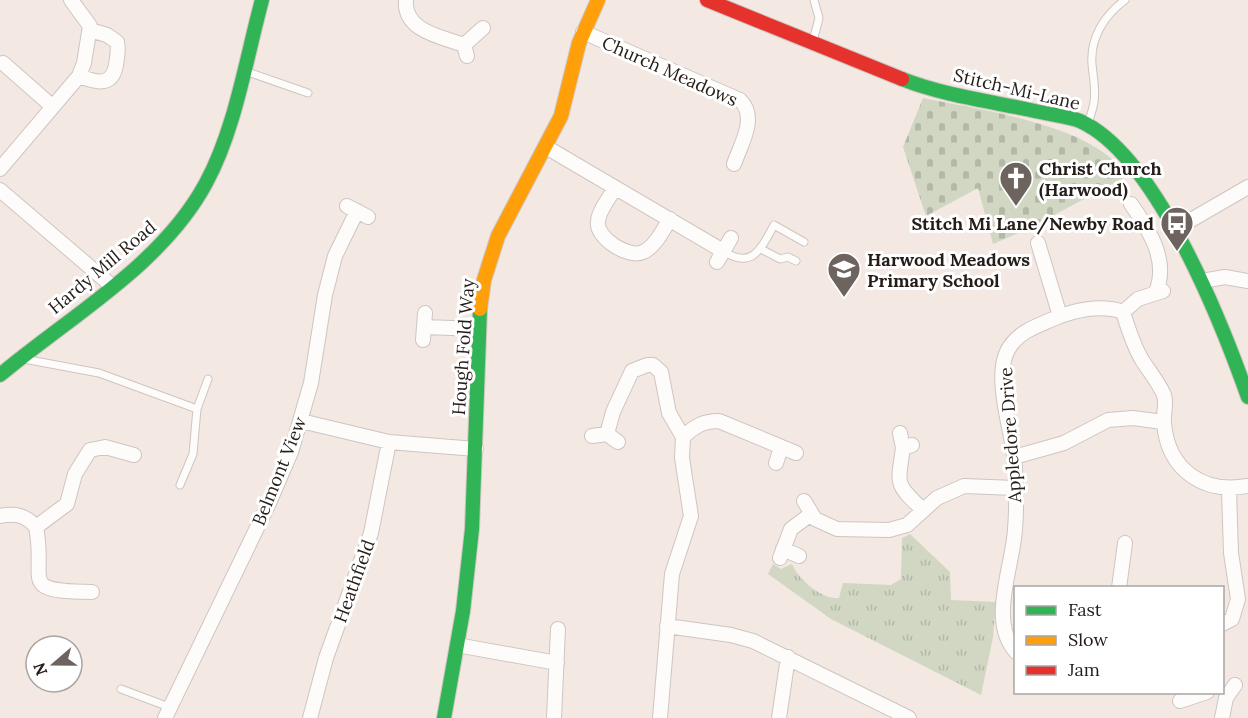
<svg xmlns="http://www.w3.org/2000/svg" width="1248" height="718" viewBox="0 0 1248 718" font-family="Lora,serif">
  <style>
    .grass { fill: url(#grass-tufts) }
    .cemetery { fill: url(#cemetery-stones) }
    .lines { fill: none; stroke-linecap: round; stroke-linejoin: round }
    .lane-casing { stroke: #cec5c1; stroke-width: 9 }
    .street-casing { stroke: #cec5c1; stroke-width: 16 }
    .fast-casing { stroke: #cec5c1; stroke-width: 16 }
    .slow-casing { stroke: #cec5c1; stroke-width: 16 }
    .jam-casing { stroke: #cec5c1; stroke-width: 16 }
    .lane { stroke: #fdfcfb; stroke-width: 7 }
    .street { stroke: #fdfcfb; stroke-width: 14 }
    .fast { stroke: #30b455; stroke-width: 14 }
    .slow { stroke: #ff9f0a; stroke-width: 14 }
    .jam { stroke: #e5322d; stroke-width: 14 }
    .labels { text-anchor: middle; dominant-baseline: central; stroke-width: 6; stroke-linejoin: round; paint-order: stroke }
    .street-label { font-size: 18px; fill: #251d19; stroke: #fff }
    .poi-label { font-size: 18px; font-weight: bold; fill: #251d19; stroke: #fff; text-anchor: start }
  </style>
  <defs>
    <pattern id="grass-tufts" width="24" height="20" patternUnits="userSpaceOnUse" patternTransform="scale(1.5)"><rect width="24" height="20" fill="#d1d7c3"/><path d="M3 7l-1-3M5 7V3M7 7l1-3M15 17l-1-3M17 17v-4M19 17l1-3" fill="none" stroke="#b3b8a7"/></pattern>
    <pattern id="cemetery-stones" width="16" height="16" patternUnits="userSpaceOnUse" patternTransform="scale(1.5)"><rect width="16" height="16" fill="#d1d7c3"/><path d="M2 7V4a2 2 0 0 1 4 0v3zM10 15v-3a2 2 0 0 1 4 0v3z" fill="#b3b8a7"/></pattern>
  </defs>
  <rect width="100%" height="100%" fill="#f4e8e2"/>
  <path class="grass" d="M 910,534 L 950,572 L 951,600 L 996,602 L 993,637 L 981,695 L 831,619 L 768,574 L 773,564 L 781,569 L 792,564 C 798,579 822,600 839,598 L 843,583 L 891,585 L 901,579 L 902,538 Z"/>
  <path class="cemetery" d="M 923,98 C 980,110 1094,124 1127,176 L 1030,228 L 993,244 L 978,188 L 926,216 L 903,147 Z"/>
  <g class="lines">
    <defs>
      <path id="lane" d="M 813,41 L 819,18 L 814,0
        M 245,71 L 308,93
        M 1088,124 C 1090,117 1093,109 1094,102 C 1096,89 1093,76 1092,64 C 1090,37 1105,15 1125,0
        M 761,249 L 780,259 L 788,257 L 796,261
        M 723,251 C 752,270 761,249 774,225 L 804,242
        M 24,359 L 99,373 L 197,409
        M 180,485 L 193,454 L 197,409 L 208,379
        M 121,689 L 169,707"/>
      <path id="street" d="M 406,0 C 403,31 442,37 464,45
        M 583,32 L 740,100 C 758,117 741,144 734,164
        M 467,56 L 464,45 L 483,28
        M 3,63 L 53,107
        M 79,76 C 95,82 112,88 116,65 C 117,57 119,50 117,42 L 107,35 L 90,30
        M 546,147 L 723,251
        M 0,169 L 79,76 L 84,63 L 90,26 L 71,0
        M 615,188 C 610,197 599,210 598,221 C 595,238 629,259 643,252 C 655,247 663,230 670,219
        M 0,190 L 112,286
        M 1131,204 C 1149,230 1169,260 1156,292
        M 347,206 L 368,217
        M 1172,231 L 1248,187
        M 1038,243 L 1060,316
        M 717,262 L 731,238
        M 1202,281 L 1225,277 L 1248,281
        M 1123,312 L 1138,299 L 1163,291
        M 424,327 L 479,329
        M 423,340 L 425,313
        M 301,421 L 389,442 L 476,449
        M 900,433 L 903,448 L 912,445
        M 607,434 L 613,412 L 632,371 L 647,365 L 653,365 L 661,372 L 669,413 L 683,437
        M 592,436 L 607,434 L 618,442
        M 903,448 C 898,484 894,483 922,509
        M 1014,457 L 1064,443 L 1108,420 L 1133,418 L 1163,422
        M 776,463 L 781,448
        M 804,501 L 815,519 L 837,529 L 889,530 L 907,525 L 937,498 L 964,486 L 1015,488
        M 0,516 C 15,513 26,515 36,527 L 67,504 L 75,474 L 90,450 L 105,447 L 134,455
        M 36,527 C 47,582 16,591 92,592
        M 783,549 L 799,556
        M 780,558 L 791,529 L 811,514
        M 1119,588 L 1125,543
        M 1222,624 L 1232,619 L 1238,599 L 1231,553 L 1229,489
        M 667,626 L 731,635 L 753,641 L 909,718
        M 457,645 L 557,663
        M 1016,652 C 988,621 1013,567 1015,529 C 1017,506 1016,480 1014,456 C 1011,426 991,371 1011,345 C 1021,331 1037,326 1053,319 C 1074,310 1101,304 1123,312 C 1128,328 1133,345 1142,360 C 1149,371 1159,383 1164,395 C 1167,405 1163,413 1164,423 C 1168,470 1203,494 1248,486
        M 1180,701 L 1207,692
        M 165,718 L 269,503 L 291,452 L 311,383 L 325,295 L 335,256 L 357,211
        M 310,718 L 326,658 L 371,533 L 389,442
        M 554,718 L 558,629
        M 660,718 L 672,574 L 691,516 L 682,458 L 683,437 C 695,426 703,421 719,421 L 796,453
        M 779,718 L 788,657
        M 1222,718 L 1226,698 L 1235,685"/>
      <path id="fast" d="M 902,79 C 945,96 995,102 1040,112 C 1052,115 1068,116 1080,121 C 1156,155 1221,321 1248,397
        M 0,375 C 70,316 162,265 206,183 C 235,130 246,59 262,0
        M 444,718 L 463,611 L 472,529 L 480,309"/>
      <path id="slow" d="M 480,309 L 484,280 L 498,236 L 561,116 L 579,43 L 598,0"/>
      <path id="jam" d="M 707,0 L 902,79"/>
    </defs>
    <use href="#lane" class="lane-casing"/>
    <use href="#street" class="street-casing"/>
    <use href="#fast" class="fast-casing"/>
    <use href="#slow" class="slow-casing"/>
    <use href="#jam" class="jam-casing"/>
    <use href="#lane" class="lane"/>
    <use href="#street" class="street"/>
    <use href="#fast" class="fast"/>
    <use href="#slow" class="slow"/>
    <use href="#jam" class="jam"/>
  </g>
  <defs>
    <symbol id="church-pin" viewBox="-11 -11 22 30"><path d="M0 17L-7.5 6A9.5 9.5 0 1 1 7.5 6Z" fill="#6d645f" stroke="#fff"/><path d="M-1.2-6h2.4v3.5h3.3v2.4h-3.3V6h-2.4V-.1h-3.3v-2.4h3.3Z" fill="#fff"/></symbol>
    <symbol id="bus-pin" viewBox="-11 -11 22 30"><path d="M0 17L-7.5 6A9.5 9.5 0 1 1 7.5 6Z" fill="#6d645f" stroke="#fff"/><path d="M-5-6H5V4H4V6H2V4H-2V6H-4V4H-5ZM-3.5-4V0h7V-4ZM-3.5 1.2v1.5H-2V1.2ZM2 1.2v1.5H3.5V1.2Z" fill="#fff"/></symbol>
    <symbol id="school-pin" viewBox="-11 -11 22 30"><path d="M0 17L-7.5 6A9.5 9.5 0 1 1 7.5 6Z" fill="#6d645f" stroke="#fff"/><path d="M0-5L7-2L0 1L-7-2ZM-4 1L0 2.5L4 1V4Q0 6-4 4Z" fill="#fff"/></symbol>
  </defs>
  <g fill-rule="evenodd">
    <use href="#church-pin" x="997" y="159" width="38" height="52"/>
    <use href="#bus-pin" x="1158" y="204" width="38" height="52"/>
    <use href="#school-pin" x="825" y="250" width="38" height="52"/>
  </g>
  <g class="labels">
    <g class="street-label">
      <text transform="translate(670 71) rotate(24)">Church Meadows</text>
      <text transform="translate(1017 89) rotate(13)">Stitch-Mi-Lane</text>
      <text transform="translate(102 267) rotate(-40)">Hardy Mill Road</text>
      <text transform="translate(463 347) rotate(-86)">Hough Fold Way</text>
      <text transform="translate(1010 435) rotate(-94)">Appledore Drive</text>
      <text transform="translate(279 471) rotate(-68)">Belmont View</text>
      <text transform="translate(354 581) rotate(-70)">Heathfield</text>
    </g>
    <g class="poi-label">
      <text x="1039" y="168">Christ Church<tspan x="1039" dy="21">(Harwood)</tspan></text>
      <text x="1154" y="223" text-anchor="end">Stitch Mi Lane/Newby Road</text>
      <text x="867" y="259">Harwood Meadows<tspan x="867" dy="21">Primary School</tspan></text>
    </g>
  </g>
  <rect x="1014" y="586" width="210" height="108" fill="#ffffff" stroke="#a8a5a3" stroke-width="1.5"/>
  <rect x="1026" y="606" width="30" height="9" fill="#30b455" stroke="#a8a5a3" stroke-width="1.5"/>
  <text x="1068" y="616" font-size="18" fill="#251d19">Fast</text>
  <rect x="1026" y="636" width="30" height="9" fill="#ff9f0a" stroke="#a8a5a3" stroke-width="1.5"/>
  <text x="1068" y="646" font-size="18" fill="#251d19">Slow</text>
  <rect x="1026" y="666" width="30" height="9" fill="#e5322d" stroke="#a8a5a3" stroke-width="1.5"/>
  <text x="1068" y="676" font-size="18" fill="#251d19">Jam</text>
  <g transform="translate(54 664) rotate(250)"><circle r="28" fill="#ffffff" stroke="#a8a5a3" stroke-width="1.5"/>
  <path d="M0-4.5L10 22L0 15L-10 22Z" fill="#6d645f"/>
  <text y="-9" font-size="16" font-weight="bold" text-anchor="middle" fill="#251d19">N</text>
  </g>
</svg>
